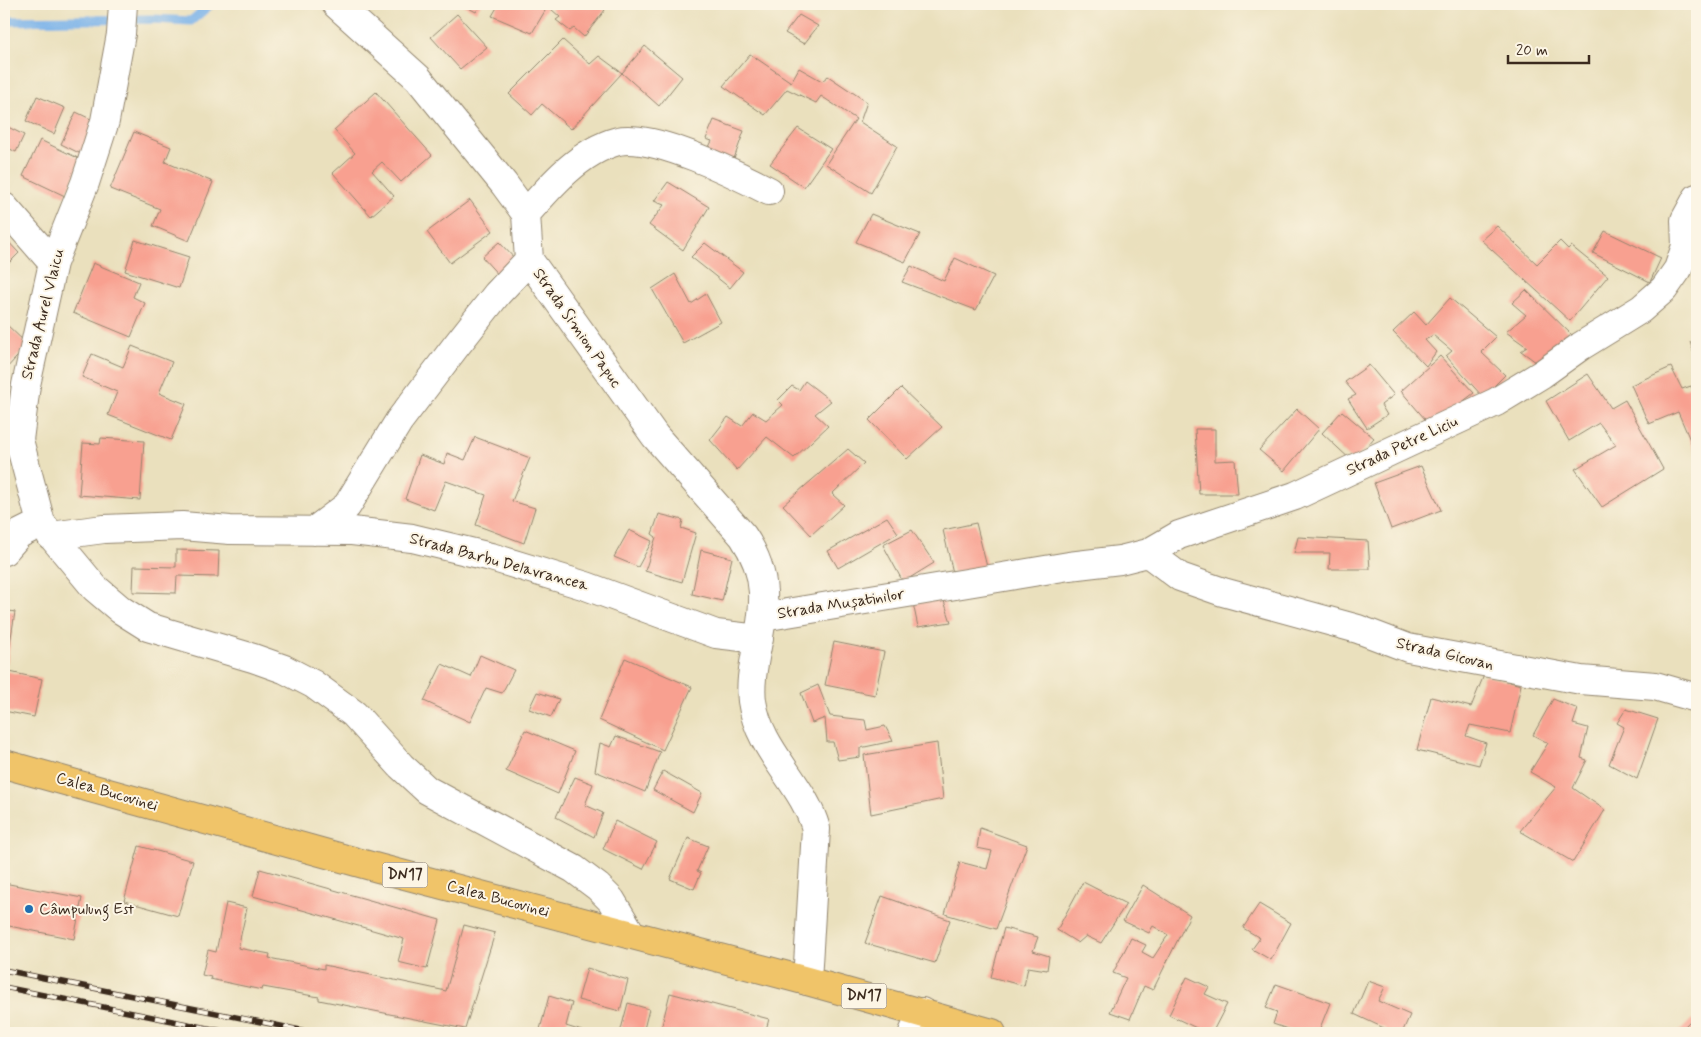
<svg xmlns="http://www.w3.org/2000/svg" width="1701" height="1037" viewBox="0 0 1701 1037" font-family="Mynerve,sans-serif">
  <style>
    .lines { fill: none; stroke-linecap: round; stroke-linejoin: round }
    .stream { stroke: #7ab2e9; stroke-width: 9 }
    .building { fill: #f8a090 }
    .minor-casing { stroke: #92856e; stroke-width: 30 }
    .highway-casing { stroke: #92856e; stroke-width: 30 }
    .minor { stroke: #fff; stroke-width: 28 }
    .highway { stroke: #f0c469; stroke-width: 28 }
    .rail-casing { stroke: #3b2a1e; stroke-width: 5.5 }
    .rail { stroke: #fcf5e5; stroke-width: 4; stroke-dasharray: 11; stroke-linecap: butt }
    .poi-dot { fill: #1f6fb2; stroke: #fcf5e5; stroke-width: 2 }
    .labels { text-anchor: middle; dominant-baseline: central; stroke-width: 4; stroke-linejoin: round; paint-order: stroke }
    .shield { fill: #fcf5e5; stroke: #75675a; stroke-width: 1 }
    .shield-label { font-size: 15px; font-weight: bold; fill: #3b2a1e }
    .street-label { font-size: 16px; fill: #3b2a1e; stroke: #fcf5e5 }
    .poi-label { font-size: 16px; fill: #3b2a1e; stroke: #fcf5e5; text-anchor: start }
  </style>
  <rect width="100%" height="100%" fill="#fcf5e5"/>
  <filter id="ink" filterUnits="userSpaceOnUse"><feTurbulence type="fractalNoise" baseFrequency=".02" numOctaves="2"/><feDisplacementMap in="SourceGraphic" scale="10" xChannelSelector="R" yChannelSelector="G"/><feConvolveMatrix kernelMatrix="1 2 1 2 8 2 1 2 1" color-interpolation-filters="sRGB"/></filter>
  <filter id="wash" filterUnits="userSpaceOnUse"><feTurbulence type="fractalNoise" baseFrequency=".0096" numOctaves="4" result="noise"/><feDisplacementMap in="SourceGraphic" scale="20" xChannelSelector="R" yChannelSelector="G"/><feGaussianBlur stdDeviation="1.12" result="paint"/><feColorMatrix in="noise" values="0 0 0 0 0 0 0 0 0 0 0 0 0 0 0 0 0 1.4 0 .05"/><feComposite in="paint" operator="in"/></filter>
  <g filter="url(#wash)">
    <rect width="100%" height="100%" fill="#eae0bd"/>
    <g class="lines">
      <path class="stream" d="M 4,21 L 152,19 L 191,21 L 211,4"/>
    </g>
    <g id="blocks">
      <path class="building" d="M 461,4 L 481,4 L 476,12 Z
        M 499,4 L 549,4 L 532,33 L 492,16 Z
        M 556,4 L 597,4 L 605,10 L 584,37 L 574,28 L 570,31 L 556,20 L 560,17 L 551,9 Z
        M 457,14 L 487,47 L 460,69 L 431,37 Z
        M 799,15 L 818,26 L 804,44 L 785,33 Z
        M 563,40 L 590,64 L 599,56 L 622,73 L 571,129 L 542,104 L 532,115 L 509,94 Z
        M 645,46 L 682,77 L 659,106 L 622,73 Z
        M 750,54 L 791,82 L 799,68 L 822,81 L 828,76 L 867,102 L 860,122 L 897,146 L 871,193 L 826,164 L 856,119 L 821,96 L 816,103 L 787,89 L 765,115 L 723,86 Z
        M 376,92 L 432,155 L 401,182 L 382,162 L 372,171 L 394,196 L 371,216 L 333,173 L 355,153 L 334,130 Z
        M 37,96 L 65,108 L 54,134 L 26,121 Z
        M 76,112 L 101,124 L 85,156 L 61,144 Z
        M 714,120 L 744,131 L 731,167 L 705,155 L 712,141 L 706,139 Z
        M 4,125 L 24,135 L 16,152 L 4,146 Z
        M 798,128 L 831,149 L 804,187 L 770,164 Z
        M 134,132 L 171,147 L 165,162 L 213,182 L 189,241 L 153,226 L 160,209 L 110,189 Z
        M 40,140 L 82,160 L 65,196 L 23,176 Z
        M 668,182 L 709,207 L 683,250 L 649,225 L 664,205 L 654,201 Z
        M 470,200 L 493,231 L 450,263 L 427,232 Z
        M 871,214 L 920,234 L 905,262 L 856,242 Z
        M 1497,226 L 1537,264 L 1560,241 L 1568,249 L 1571,246 L 1608,276 L 1570,321 L 1481,240 Z
        M 1605,231 L 1661,258 L 1650,282 L 1593,253 Z
        M 4,237 L 19,253 L 4,268 Z
        M 135,240 L 189,257 L 179,288 L 125,271 Z
        M 499,242 L 518,262 L 501,278 L 482,257 Z
        M 705,243 L 743,272 L 730,288 L 691,257 Z
        M 955,258 L 994,276 L 976,310 L 902,282 L 911,266 L 944,281 Z
        M 93,263 L 139,282 L 133,297 L 145,303 L 131,337 L 73,313 Z
        M 675,274 L 691,304 L 706,294 L 721,322 L 683,343 L 652,289 Z
        M 1526,290 L 1575,338 L 1544,368 L 1521,351 L 1527,347 L 1506,332 L 1526,315 L 1512,303 Z
        M 1450,298 L 1496,337 L 1481,352 L 1505,375 L 1483,397 L 1446,356 L 1452,351 L 1433,335 L 1425,340 L 1436,352 L 1426,366 L 1393,332 L 1414,312 L 1426,325 Z
        M 4,322 L 28,345 L 4,371 Z
        M 1697,341 L 1697,363 L 1690,342 Z
        M 132,346 L 172,362 L 159,393 L 186,404 L 171,440 L 108,415 L 117,392 L 82,377 L 92,354 L 123,367 Z
        M 1440,356 L 1474,393 L 1431,426 L 1401,391 Z
        M 1369,365 L 1394,395 L 1381,405 L 1387,415 L 1367,428 L 1348,399 L 1356,395 L 1345,382 Z
        M 1671,367 L 1682,389 L 1691,386 L 1697,397 L 1697,456 L 1678,412 L 1649,424 L 1631,385 Z
        M 1588,374 L 1611,408 L 1625,400 L 1663,469 L 1602,507 L 1575,469 L 1616,445 L 1599,423 L 1569,441 L 1546,401 Z
        M 805,381 L 831,401 L 815,414 L 828,426 L 794,458 L 767,437 L 737,470 L 710,440 L 728,417 L 742,426 L 753,412 L 766,420 L 783,405 L 778,400 L 792,386 L 799,390 Z
        M 901,388 L 942,427 L 907,459 L 869,420 Z
        M 1297,409 L 1319,429 L 1284,471 L 1259,450 Z
        M 1342,411 L 1374,438 L 1353,462 L 1322,433 Z
        M 1195,429 L 1215,429 L 1215,461 L 1235,460 L 1238,494 L 1199,494 Z
        M 475,437 L 530,458 L 512,501 L 535,508 L 524,543 L 476,525 L 486,495 L 446,481 L 434,510 L 405,499 L 420,455 L 444,464 L 447,453 L 465,460 Z
        M 101,438 L 144,441 L 140,500 L 79,495 L 83,443 L 100,444 Z
        M 848,449 L 864,463 L 832,494 L 844,505 L 811,535 L 783,505 Z
        M 1421,466 L 1441,510 L 1391,529 L 1374,483 Z
        M 659,514 L 683,520 L 681,528 L 696,533 L 682,582 L 645,571 L 656,537 L 652,534 Z
        M 887,517 L 898,533 L 838,568 L 828,551 Z
        M 976,523 L 987,567 L 953,573 L 943,530 Z
        M 629,530 L 652,541 L 638,567 L 614,557 Z
        M 912,530 L 934,563 L 903,582 L 883,545 Z
        M 1298,537 L 1368,541 L 1370,569 L 1329,569 L 1330,553 L 1294,553 Z
        M 176,550 L 219,551 L 218,577 L 177,576 L 176,593 L 133,592 L 134,566 L 176,567 Z
        M 701,550 L 732,558 L 722,601 L 692,594 Z
        M 943,598 L 951,622 L 918,627 L 913,603 Z
        M 4,610 L 15,612 L 7,663 L 4,663 Z
        M 834,642 L 884,652 L 875,695 L 825,685 Z
        M 480,655 L 514,670 L 502,693 L 486,688 L 470,722 L 424,701 L 442,664 L 471,677 Z
        M 625,658 L 692,687 L 663,750 L 599,720 Z
        M 5,671 L 42,679 L 34,717 L 4,711 Z
        M 1484,675 L 1521,685 L 1510,733 L 1470,725 L 1466,736 L 1486,743 L 1479,765 L 1417,750 L 1431,697 L 1471,707 Z
        M 818,685 L 830,716 L 865,720 L 867,730 L 885,726 L 893,741 L 860,748 L 860,757 L 838,760 L 833,742 L 827,742 L 825,718 L 812,723 L 801,693 Z
        M 537,692 L 559,699 L 551,717 L 529,709 Z
        M 1553,699 L 1578,709 L 1573,724 L 1588,728 L 1581,758 L 1587,760 L 1573,788 L 1605,810 L 1573,862 L 1520,831 L 1556,787 L 1530,772 L 1548,743 L 1533,735 Z
        M 1626,709 L 1658,719 L 1637,779 L 1609,764 L 1624,727 L 1617,723 Z
        M 525,730 L 575,751 L 558,794 L 506,771 Z
        M 616,736 L 660,752 L 645,792 L 595,771 L 600,743 L 611,747 Z
        M 937,743 L 943,799 L 871,814 L 864,755 Z
        M 663,771 L 702,793 L 693,812 L 653,790 Z
        M 575,777 L 593,784 L 585,805 L 603,813 L 594,837 L 556,817 Z
        M 615,821 L 657,842 L 643,869 L 603,849 Z
        M 980,828 L 1027,845 L 996,929 L 945,914 L 960,862 L 987,869 L 992,851 L 977,848 Z
        M 688,838 L 708,846 L 697,871 L 701,873 L 694,889 L 670,879 Z
        M 139,846 L 193,861 L 178,916 L 124,901 Z
        M 260,869 L 440,920 L 427,969 L 398,962 L 404,939 L 253,896 Z
        M 1083,882 L 1126,904 L 1101,943 L 1086,936 L 1078,943 L 1057,930 Z
        M 4,883 L 82,898 L 74,939 L 4,925 Z
        M 1143,885 L 1190,915 L 1153,990 L 1144,986 L 1130,1019 L 1110,1012 L 1126,978 L 1113,973 L 1131,938 L 1146,945 L 1142,952 L 1153,958 L 1168,935 L 1153,926 L 1149,933 L 1123,921 Z
        M 882,896 L 950,920 L 935,963 L 865,943 Z
        M 226,903 L 247,908 L 238,948 L 270,954 L 269,958 L 324,969 L 324,965 L 446,991 L 464,925 L 495,933 L 465,1029 L 319,1000 L 319,997 L 263,987 L 262,990 L 210,979 L 211,977 L 202,975 L 208,950 L 216,952 Z
        M 1259,904 L 1291,923 L 1271,960 L 1252,949 L 1260,938 L 1243,928 Z
        M 1004,928 L 1038,937 L 1033,951 L 1049,956 L 1047,970 L 1028,967 L 1024,986 L 991,977 Z
        M 587,968 L 628,980 L 620,1011 L 578,1000 Z
        M 1187,977 L 1209,987 L 1205,994 L 1227,1004 L 1212,1033 L 1207,1033 L 1169,1015 Z
        M 1368,981 L 1385,987 L 1378,1001 L 1410,1015 L 1402,1033 L 1384,1033 L 1386,1029 L 1354,1014 Z
        M 1276,984 L 1330,1003 L 1318,1033 L 1299,1033 L 1273,1024 L 1277,1012 L 1266,1008 Z
        M 670,993 L 769,1019 L 765,1033 L 660,1033 Z
        M 549,996 L 572,1003 L 566,1026 L 588,1033 L 539,1033 Z
        M 628,1003 L 649,1009 L 643,1033 L 620,1033 Z
        M 1692,1019 L 1697,1023 L 1697,1033 L 1679,1032 Z"/>
    </g>
  </g>
  <g filter="url(#ink)">
    <use href="#blocks" fill-opacity="0" stroke="#92856e" stroke-width="1"/>
    <g class="lines">
      <defs>
        <path id="minor" d="M 123,4 L 121,34 L 105,121 L 85,183 L 53,263 L 26,385 L 19,440 L 41,523 L 95,588 L 121,610 L 148,627 L 253,658 L 284,669 L 313,684 L 354,714 L 401,766 L 427,790 L 574,869 L 598,887 L 611,900 L 632,935
          M 336,4 L 418,78 L 504,184 L 526,214 L 529,260 L 655,436 L 743,536 C 770,576 765,607 756,652 C 753,669 750,684 752,701 C 759,751 803,782 816,829 L 807,981
          M 4,207 L 53,263
          M 526,214 C 550,186 580,151 618,141 C 653,133 736,174 769,191
          M 314,531 L 347,506 L 399,421 L 456,346 L 497,294 L 529,260
          M 51,536 L 104,529 L 182,526 L 230,530 L 352,531 L 412,538 L 491,557 L 586,586 L 716,634 L 759,639
          M 4,551 L 19,534 L 41,523
          M 1148,553 L 1180,577 L 1223,592 L 1358,629 L 1408,648 L 1581,680 L 1655,686 L 1697,698
          M 763,617 L 1069,566 L 1120,560 L 1148,553 L 1179,535 L 1295,496 L 1496,402 L 1542,374 L 1581,346 L 1641,309 L 1664,289 L 1678,269 L 1686,246 L 1685,220 L 1697,198
          M 913,1033 L 922,1012"/>
        <path id="highway" d="M 4,764 L 378,868 L 807,981 L 992,1033"/>
      </defs>
      <use href="#minor" class="minor-casing"/>
      <use href="#highway" class="highway-casing"/>
      <use href="#minor" class="minor"/>
      <use href="#highway" class="highway"/>
      <defs>
        <path id="rail" d="M 4,970 L 315,1033
          M 4,987 L 232,1033"/>
      </defs>
      <use href="#rail" class="rail-casing"/>
      <use href="#rail" class="rail"/>
    </g>
  </g>
  <circle class="poi-dot" cx="29" cy="909" r="5"/>
  <g class="labels">
    <g class="shield">
      <rect x="382.5" y="862.5" width="45" height="25" rx="4"/>
      <rect x="841.5" y="983.5" width="45" height="25" rx="4"/>
    </g>
    <g class="shield-label">
      <text x="405" y="875">DN17</text>
      <text x="864" y="996">DN17</text>
    </g>
    <g class="street-label">
      <text transform="translate(43 314) rotate(-76)">Strada Aurel Vlaicu</text>
      <text transform="translate(577 328) rotate(55)">Strada Simion Papuc</text>
      <text transform="translate(1402 446) rotate(-25)">Strada Petre Liciu</text>
      <text transform="translate(499 562) rotate(15)">Strada Barbu Delavrancea</text>
      <text transform="translate(841 604) rotate(-9)">Strada Mușatinilor</text>
      <text transform="translate(1445 654) rotate(13)">Strada Gicovan</text>
      <text transform="translate(107 792) rotate(16)">Calea Bucovinei</text>
      <text transform="translate(498 899) rotate(15)">Calea Bucovinei</text>
    </g>
    <g class="poi-label">
      <text x="39" y="909">Câmpulung Est</text>
    </g>
  </g>
  <rect width="1701" height="1037" fill="none" stroke="#fcf5e5" stroke-width="20"/>
  <path d="M1508 55v8h81v-8" fill="none" stroke="#3b2a1e" stroke-width="2.5"/>
  <text x="1516" y="55" font-size="15" fill="#3b2a1e" stroke="#fcf5e5" stroke-width="4" paint-order="stroke">20 m</text>
</svg>
